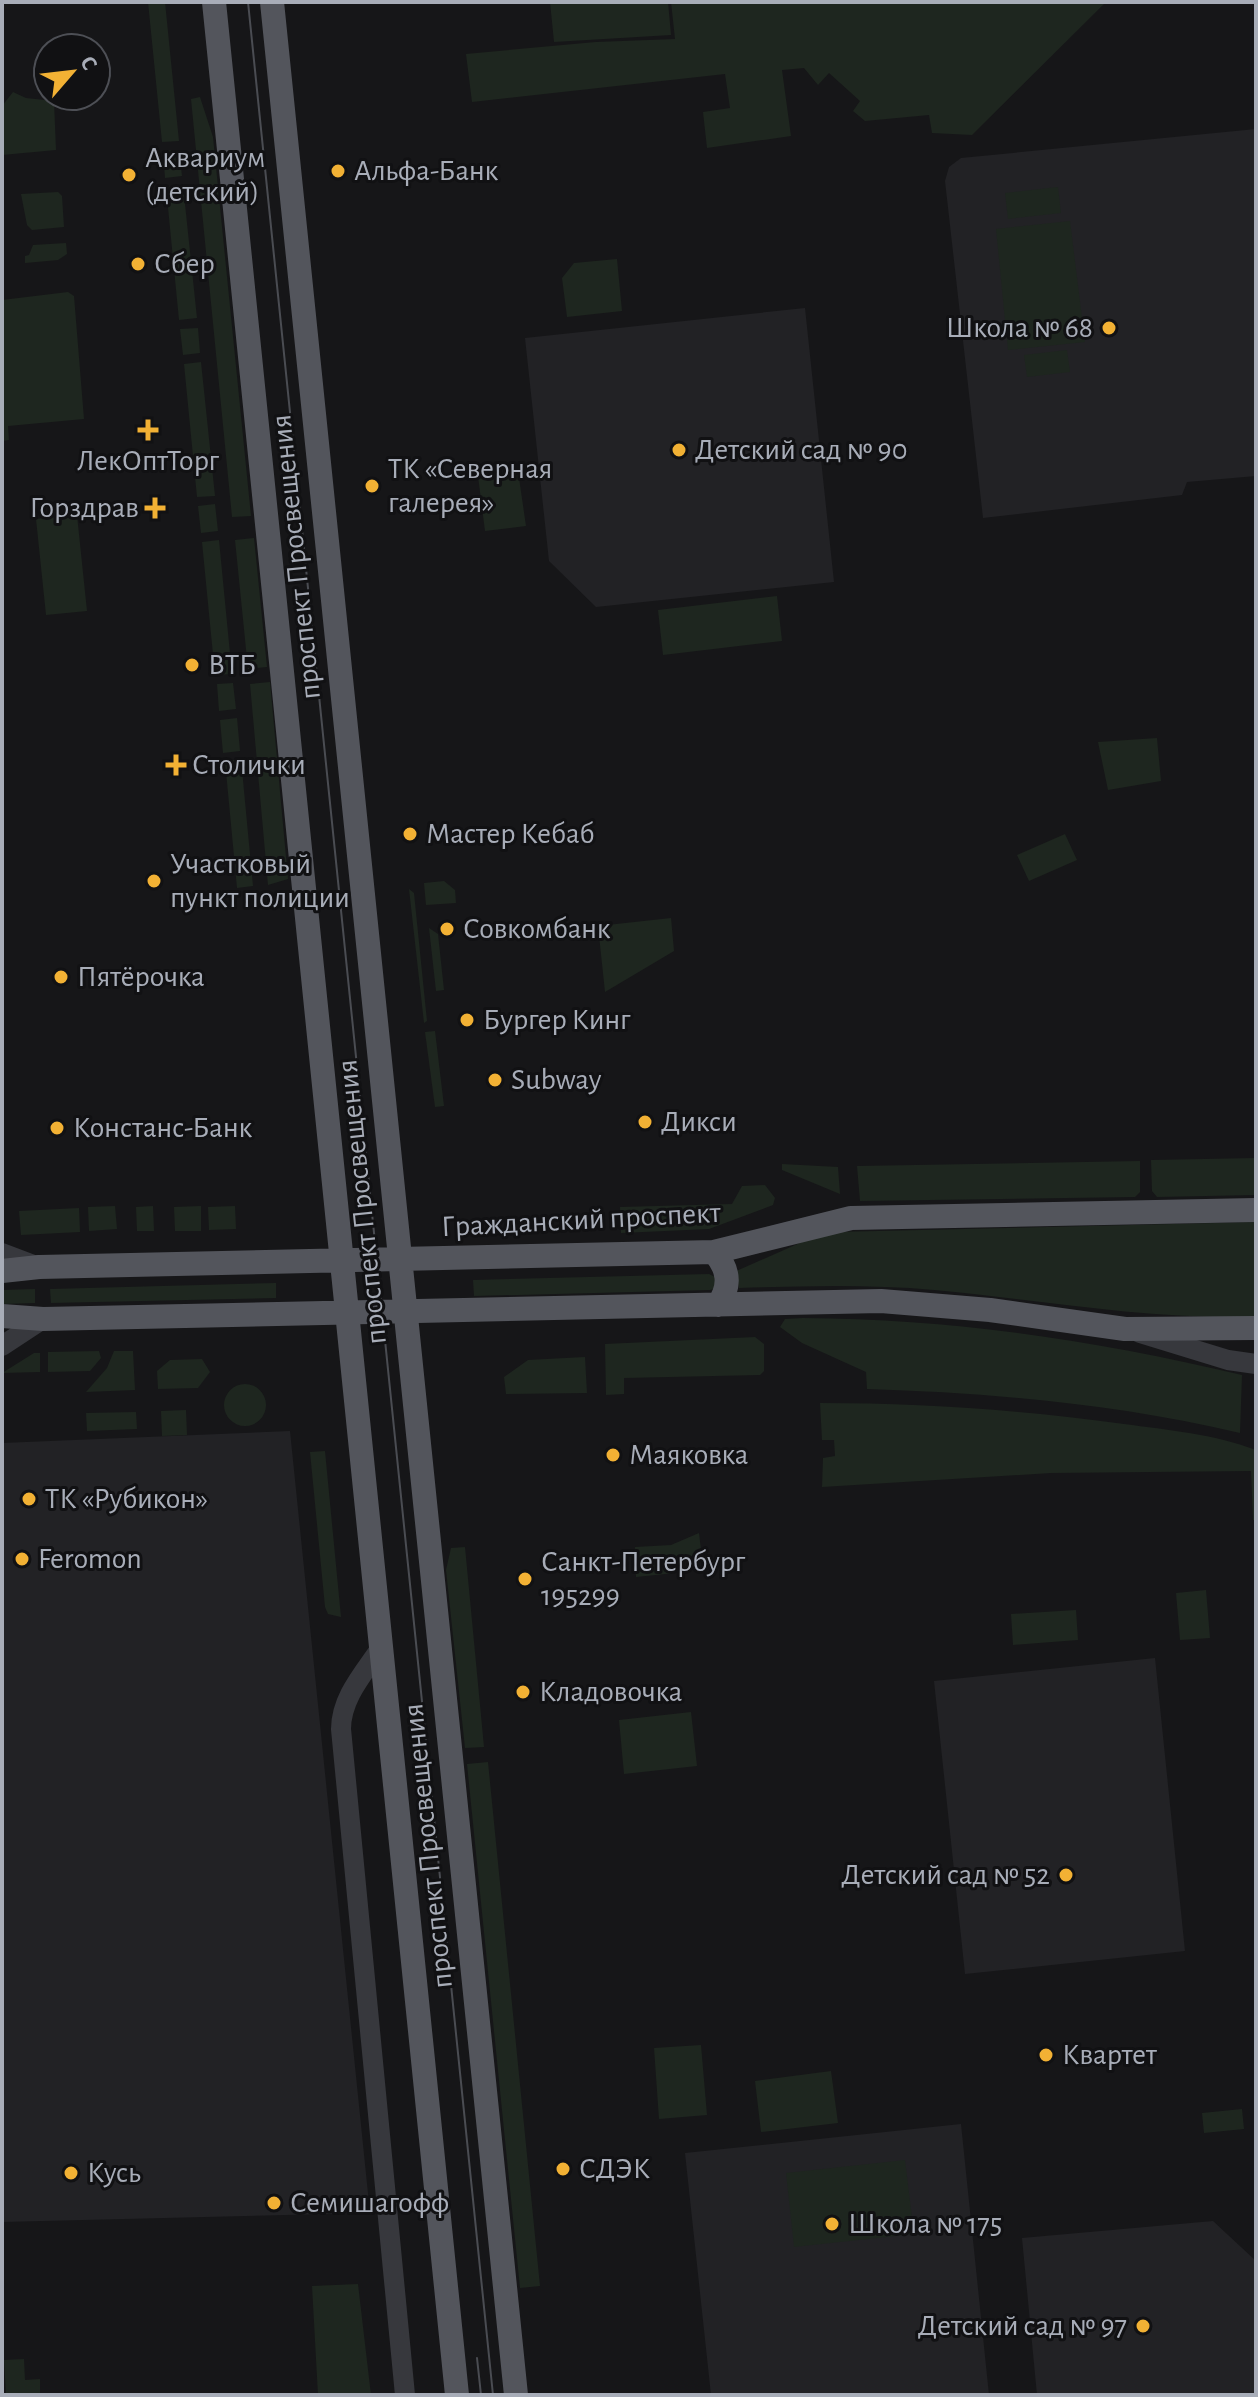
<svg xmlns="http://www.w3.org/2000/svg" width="1258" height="2397" viewBox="0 0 1258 2397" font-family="'Alegreya Sans',sans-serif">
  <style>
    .built { fill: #222225 }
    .green { fill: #1e261f }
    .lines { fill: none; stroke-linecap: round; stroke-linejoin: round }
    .minor { stroke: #37383d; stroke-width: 20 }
    .major { stroke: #53555c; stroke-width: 24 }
    .tram { stroke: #4a4c52; stroke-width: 2 }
    .poi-dot { fill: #f2b134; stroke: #111113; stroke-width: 3 }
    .labels { text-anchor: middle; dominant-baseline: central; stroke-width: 6; stroke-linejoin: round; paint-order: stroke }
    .poi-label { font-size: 30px; fill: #a8adb8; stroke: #111113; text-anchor: start }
    .street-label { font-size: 30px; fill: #a8adb8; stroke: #111113 }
  </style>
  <rect width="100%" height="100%" fill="#161618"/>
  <path class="built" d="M 1256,129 L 1256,476 L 1187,482 L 1182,495 L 983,518 L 945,181 L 949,167 L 961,158 Z
    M 805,308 L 834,582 L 596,607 L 549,561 L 525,338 Z
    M 290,1431 L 370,2213 L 2,2222 L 2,1443 Z
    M 1155,1658 L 1185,1951 L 965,1974 L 934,1681 Z
    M 961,2124 L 989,2395 L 711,2395 L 685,2153 Z
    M 1213,2221 L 1256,2261 L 1256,2395 L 1037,2395 L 1022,2238 Z"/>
  <path class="green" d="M 148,2 L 165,2 L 179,141 L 162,142 Z
    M 550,2 L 668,2 L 671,35 L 554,42 Z
    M 671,2 L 1106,2 L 972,135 L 932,133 L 929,115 L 865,121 L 853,111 L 860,101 L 829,73 L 818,85 L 804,68 L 782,70 L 791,136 L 707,148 L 703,112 L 730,108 L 725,74 L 472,102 L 466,54 L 596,42 L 675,39 Z
    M 13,92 L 26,98 L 54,101 L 56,150 L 2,155 L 2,106 Z
    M 200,97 L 213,137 L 251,516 L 232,517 L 191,99 Z
    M 179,150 L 182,176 L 165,178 L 163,151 Z
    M 183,185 L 197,318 L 179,320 L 166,187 Z
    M 1058,187 L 1061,213 L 1008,219 L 1005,193 Z
    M 58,192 L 62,196 L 64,227 L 32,230 L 27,225 L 21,194 Z
    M 1070,221 L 1085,342 L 1008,350 L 996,229 Z
    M 66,243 L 67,254 L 58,260 L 25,263 L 25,256 L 29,255 L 33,245 Z
    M 617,259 L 622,311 L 567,317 L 562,278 L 574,263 Z
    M 68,292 L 74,296 L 84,419 L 8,426 L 9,440 L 2,441 L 2,300 Z
    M 198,328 L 200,353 L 183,355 L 180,329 Z
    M 1067,350 L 1070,372 L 1027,377 L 1024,355 Z
    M 201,362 L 215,496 L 197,497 L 184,364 Z
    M 518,471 L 526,526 L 485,531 L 478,476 Z
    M 215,504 L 218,531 L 201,533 L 198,506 Z
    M 77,515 L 87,611 L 46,615 L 36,519 Z
    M 254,538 L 267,667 L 248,669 L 235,540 Z
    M 219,540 L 232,674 L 215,675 L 202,542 Z
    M 777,596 L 782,641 L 663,655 L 658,610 Z
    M 270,682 L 288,879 L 268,885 L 250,684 Z
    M 233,683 L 236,709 L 219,711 L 217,684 Z
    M 237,718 L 240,751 L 223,753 L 220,720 Z
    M 1157,738 L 1161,781 L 1108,790 L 1098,742 Z
    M 241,759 L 253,886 L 237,888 L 225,761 Z
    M 1065,834 L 1077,860 L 1029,881 L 1017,855 Z
    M 444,881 L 455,890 L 456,903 L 426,905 L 424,883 Z
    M 409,889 L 414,893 L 427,1021 L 424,1023 Z
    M 671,918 L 674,951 L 605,992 L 598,926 Z
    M 429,928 L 438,934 L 444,990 L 436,991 Z
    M 435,1031 L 444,1106 L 435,1107 L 425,1032 Z
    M 1256,1158 L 1256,1195 L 1157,1197 L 1152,1191 L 1151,1160 Z
    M 1140,1161 L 1140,1192 L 1135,1197 L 860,1201 L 857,1166 Z
    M 782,1164 L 838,1167 L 840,1194 L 782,1170 Z
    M 765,1185 L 775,1198 L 773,1205 L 709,1229 L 621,1233 L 620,1207 L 732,1204 L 742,1186 Z
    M 115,1206 L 117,1229 L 89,1231 L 88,1207 Z
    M 153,1206 L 154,1231 L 137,1231 L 136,1207 Z
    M 201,1206 L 201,1231 L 175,1231 L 174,1207 Z
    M 235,1206 L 236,1229 L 209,1230 L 208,1207 Z
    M 79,1208 L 80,1232 L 21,1235 L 19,1211 Z
    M 1256,1222 L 1256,1317 C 1148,1320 1041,1300 934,1290 C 869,1284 804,1286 739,1288 L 734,1272 L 811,1238 L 834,1232 Z
    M 709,1274 L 715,1277 L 716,1288 L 710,1290 L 474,1296 L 473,1280 Z
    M 276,1283 L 276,1298 L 51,1303 L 50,1289 Z
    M 35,1289 L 35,1303 L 2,1304 L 2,1290 Z
    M 803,1318 C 954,1319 1095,1340 1242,1375 L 1240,1433 C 1117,1404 993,1393 867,1389 L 866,1372 L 802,1343 L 780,1327 L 785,1319 Z
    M 755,1337 L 764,1344 L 764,1371 L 760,1375 L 624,1378 L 624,1394 L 606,1395 L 605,1344 Z
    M 99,1351 L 101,1358 L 90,1371 L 48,1372 L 48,1352 Z
    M 114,1351 L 133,1351 L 135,1390 L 86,1392 L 107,1368 Z
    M 34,1353 L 40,1353 L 40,1372 L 2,1373 Z
    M 585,1357 L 587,1393 L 506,1394 L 504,1377 L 528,1360 Z
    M 202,1359 L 210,1372 L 198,1388 L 158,1389 L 157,1371 L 170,1360 Z
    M224 1405a21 21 0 1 1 42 0a21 21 0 1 1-42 0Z
    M 820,1403 C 922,1403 1023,1410 1124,1424 C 1168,1430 1214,1434 1256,1450 L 1256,1520 L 1253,1520 L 1251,1471 L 1051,1473 L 822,1487 L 823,1458 L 835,1456 L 834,1440 L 822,1440 Z
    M 186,1410 L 187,1435 L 162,1436 L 161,1411 Z
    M 136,1412 L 137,1429 L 87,1431 L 86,1413 Z
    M 325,1451 L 341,1617 L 328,1614 L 325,1607 L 310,1452 Z
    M 699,1533 L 702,1558 L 675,1560 L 675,1573 L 636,1577 L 635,1547 L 671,1545 Z
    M 465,1547 L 484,1747 L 465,1748 L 446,1570 L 451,1548 Z
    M 1206,1590 L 1210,1638 L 1180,1640 L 1176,1593 Z
    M 1076,1610 L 1078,1640 L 1013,1645 L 1011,1614 Z
    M 691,1712 L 697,1766 L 624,1774 L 619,1720 Z
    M 488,1762 L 540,2286 L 520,2288 L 467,1764 Z
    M 701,2045 L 707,2115 L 659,2119 L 654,2048 Z
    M 831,2071 L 838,2123 L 761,2132 L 755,2081 Z
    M 1242,2109 L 1244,2129 L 1204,2133 L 1202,2113 Z
    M 905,2160 L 914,2234 L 794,2247 L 786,2173 Z
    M 358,2284 L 371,2395 L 318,2395 L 312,2286 Z
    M 24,2359 L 25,2380 L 40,2379 L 40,2395 L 6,2395 L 4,2360 Z"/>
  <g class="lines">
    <path class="minor" d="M 2,1253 L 39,1267
      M 1140,1333 L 1228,1360 L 1256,1364
      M 2,1346 L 43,1319
      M 382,1646 C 365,1672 341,1697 341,1729 L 405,2395"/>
    <path class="major" d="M 214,2 L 457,2395
      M 272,2 L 516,2395
      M 714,1252 C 729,1269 731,1286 718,1305
      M 2,1271 L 39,1267 L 714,1252 L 851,1218 L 1256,1210
      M 2,1316 L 43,1319 L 881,1301 L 990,1310 L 1125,1329 L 1256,1328"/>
    <path class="tram" d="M 248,2 L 493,2395
      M 477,2358 L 481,2395"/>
  </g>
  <g class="poi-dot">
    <circle cx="338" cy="171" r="8"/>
    <circle cx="129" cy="175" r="8"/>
    <circle cx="138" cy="264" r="8"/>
    <circle cx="1109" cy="328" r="8"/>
    <path d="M144 418h8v8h8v8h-8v8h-8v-8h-8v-8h8z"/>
    <circle cx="679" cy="450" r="8"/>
    <circle cx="372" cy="486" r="8"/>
    <path d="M151 496h8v8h8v8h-8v8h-8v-8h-8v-8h8z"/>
    <circle cx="192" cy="665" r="8"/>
    <path d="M172 753h8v8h8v8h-8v8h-8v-8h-8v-8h8z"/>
    <circle cx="410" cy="834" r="8"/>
    <circle cx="154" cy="881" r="8"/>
    <circle cx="447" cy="929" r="8"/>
    <circle cx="61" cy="977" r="8"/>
    <circle cx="467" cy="1020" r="8"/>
    <circle cx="495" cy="1080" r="8"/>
    <circle cx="645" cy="1122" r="8"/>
    <circle cx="57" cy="1128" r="8"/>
    <circle cx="613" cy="1455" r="8"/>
    <circle cx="29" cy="1499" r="8"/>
    <circle cx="22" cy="1559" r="8"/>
    <circle cx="525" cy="1579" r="8"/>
    <circle cx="523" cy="1692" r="8"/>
    <circle cx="1066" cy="1875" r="8"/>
    <circle cx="1046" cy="2055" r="8"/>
    <circle cx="563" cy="2169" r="8"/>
    <circle cx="71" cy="2173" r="8"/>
    <circle cx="274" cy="2203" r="8"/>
    <circle cx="832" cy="2224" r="8"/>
    <circle cx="1143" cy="2326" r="8"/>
  </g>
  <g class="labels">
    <g class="poi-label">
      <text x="145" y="158">Аквариум<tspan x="145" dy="34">(детский)</tspan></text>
      <text x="354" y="171">Альфа-Банк</text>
      <text x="154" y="264">Сбер</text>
      <text x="1093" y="328" text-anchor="end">Школа № 68</text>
      <text x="695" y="450">Детский сад № 90</text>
      <text x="148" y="461" text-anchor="middle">ЛекОптТорг</text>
      <text x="388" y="469">ТК «Северная<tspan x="388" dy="34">галерея»</tspan></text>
      <text x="139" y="508" text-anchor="end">Горздрав</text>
      <text x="208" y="665">ВТБ</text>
      <text x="192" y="765">Столички</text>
      <text x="426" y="834">Мастер Кебаб</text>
      <text x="170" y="864">Участковый<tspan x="170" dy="34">пункт полиции</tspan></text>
      <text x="463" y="929">Совкомбанк</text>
      <text x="77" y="977">Пятёрочка</text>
      <text x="483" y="1020">Бургер Кинг</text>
      <text x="511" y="1080">Subway</text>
      <text x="661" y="1122">Дикси</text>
      <text x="73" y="1128">Констанс-Банк</text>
      <text x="629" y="1455">Маяковка</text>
      <text x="45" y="1499">ТК «Рубикон»</text>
      <text x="38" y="1559">Feromon</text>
      <text x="541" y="1562">Санкт-Петербург<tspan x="541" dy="34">195299</tspan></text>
      <text x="539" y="1692">Кладовочка</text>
      <text x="1050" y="1875" text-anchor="end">Детский сад № 52</text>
      <text x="1062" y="2055">Квартет</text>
      <text x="579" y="2169">СДЭК</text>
      <text x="87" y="2173">Кусь</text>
      <text x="290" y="2203">Семишагофф</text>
      <text x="848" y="2224">Школа № 175</text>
      <text x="1127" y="2326" text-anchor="end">Детский сад № 97</text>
    </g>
    <g class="street-label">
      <text transform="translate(296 557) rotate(-96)">проспект Просвещения</text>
      <text transform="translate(362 1202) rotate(-96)">проспект Просвещения</text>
      <text transform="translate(581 1220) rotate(-3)">Гражданский проспект</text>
      <text transform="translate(428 1846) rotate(-96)">проспект Просвещения</text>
    </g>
  </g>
  <rect width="1258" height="2397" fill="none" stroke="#a8adb8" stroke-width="8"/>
  <g transform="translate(72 72) rotate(62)"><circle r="38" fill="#111113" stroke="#4d4f55" stroke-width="2"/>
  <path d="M0-6L14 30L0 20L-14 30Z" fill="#f2b134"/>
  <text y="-12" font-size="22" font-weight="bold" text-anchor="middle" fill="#a8adb8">С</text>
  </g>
</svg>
